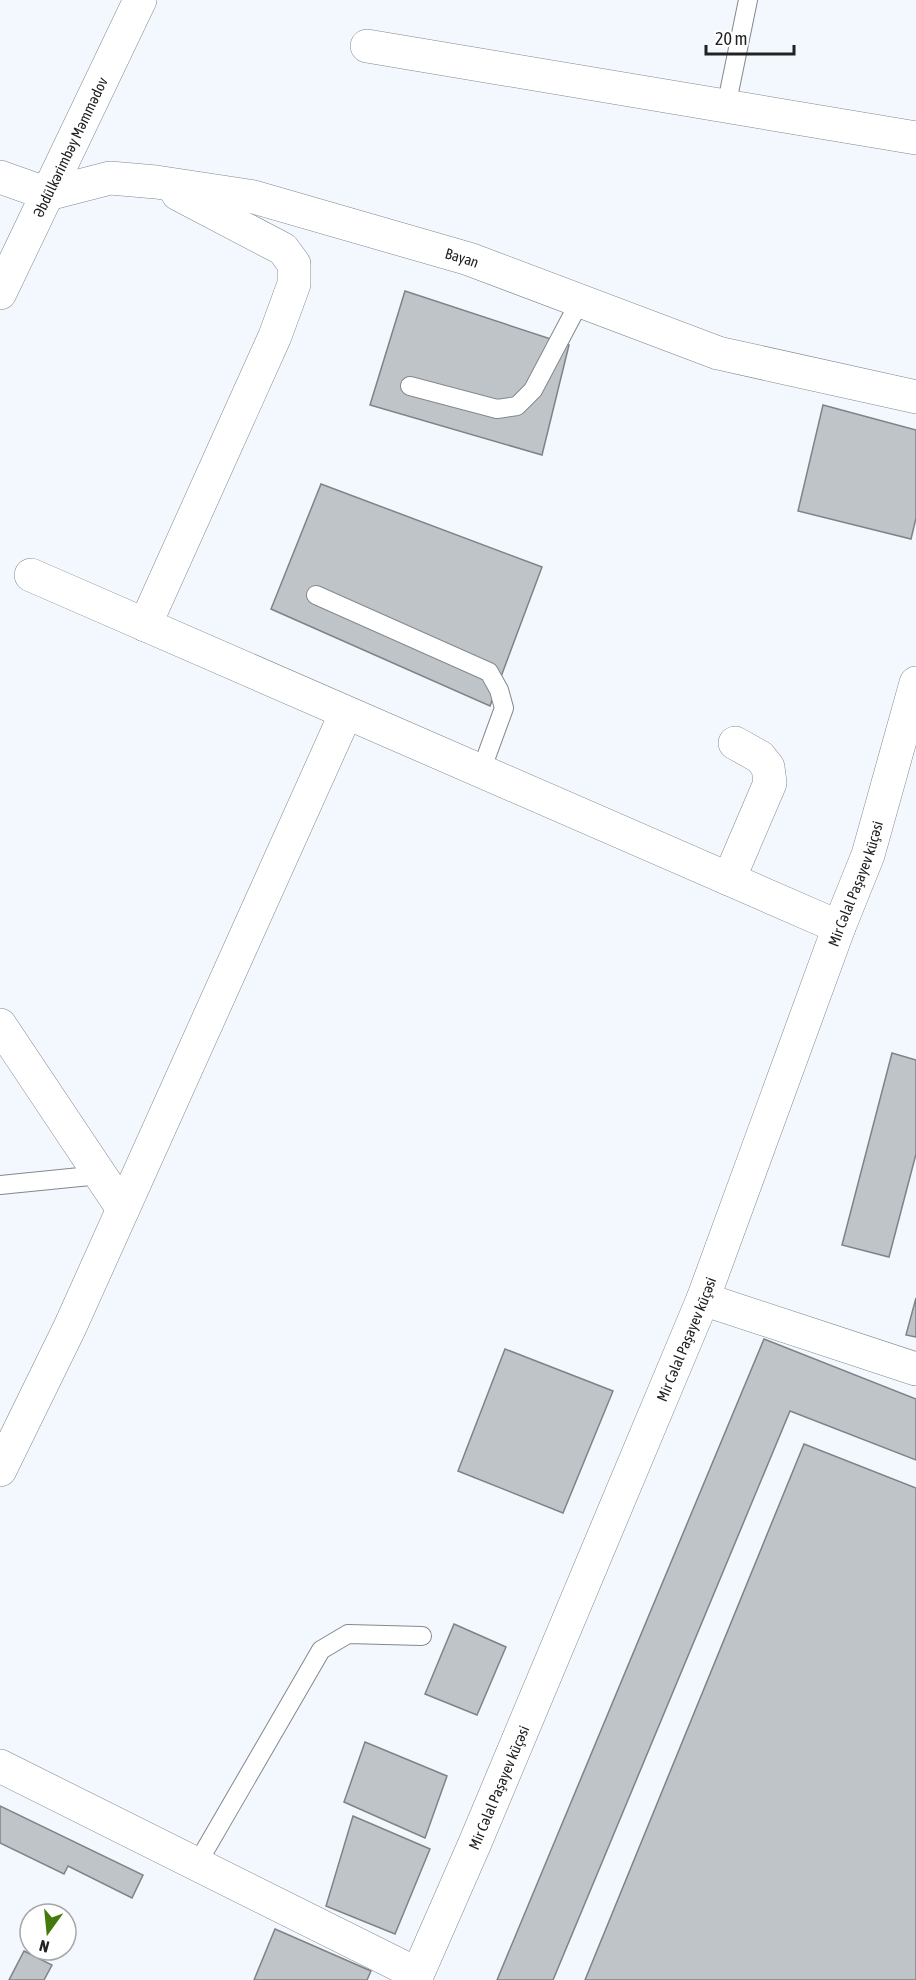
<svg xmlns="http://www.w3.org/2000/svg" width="916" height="1980" viewBox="0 0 916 1980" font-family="'Asap Condensed',sans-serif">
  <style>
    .building { fill: #bfc4c9; stroke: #7e8387; stroke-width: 1.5 }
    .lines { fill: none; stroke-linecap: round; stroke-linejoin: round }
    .service-casing { stroke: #82888c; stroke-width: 20 }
    .minor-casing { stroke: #82888c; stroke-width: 34 }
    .tertiary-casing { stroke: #82888c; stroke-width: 34 }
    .service { stroke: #fff; stroke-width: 18 }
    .minor { stroke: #fff; stroke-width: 33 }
    .tertiary { stroke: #fff; stroke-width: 33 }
    .labels { text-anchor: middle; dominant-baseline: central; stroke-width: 5; stroke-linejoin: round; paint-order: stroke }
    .street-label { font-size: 15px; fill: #202223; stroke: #fff }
  </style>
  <rect width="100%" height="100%" fill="#f2f8fd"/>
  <path class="building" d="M 405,291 L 569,345 L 542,455 L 370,405 Z
    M 823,405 L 916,430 L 916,518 L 911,539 L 798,511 Z
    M 321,484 L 542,567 L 490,706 L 271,609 Z
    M 892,1053 L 916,1060 L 916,1154 L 889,1257 L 842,1245 Z
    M 916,1298 L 916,1337 L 906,1335 Z
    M 764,1339 L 916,1399 L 916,1460 L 790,1411 L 553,1980 L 497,1980 Z
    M 505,1349 L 613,1391 L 563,1513 L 458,1471 Z
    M 804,1444 L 916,1488 L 916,1980 L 585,1980 Z
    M 454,1624 L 506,1647 L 477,1715 L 425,1694 Z
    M 365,1742 L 447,1776 L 425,1838 L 344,1802 Z
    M 0,1806 L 143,1875 L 132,1898 L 68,1866 L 64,1874 L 0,1843 Z
    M 353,1816 L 430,1849 L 395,1934 L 326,1906 Z
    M 275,1929 L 371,1971 L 367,1980 L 254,1980 Z
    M 24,1951 L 52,1965 L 44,1980 L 9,1980 Z"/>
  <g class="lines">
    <defs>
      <path id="service" d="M 726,107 L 748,0
        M 410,386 L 497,409 L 517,406 L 533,390 L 580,301
        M 316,595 L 489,672 L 499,690 L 504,708 L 481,771
        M 0,1185 L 100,1175
        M 197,1864 L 321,1650 L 348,1634 L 422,1636"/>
      <g id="minor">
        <path d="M 367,46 L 916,138"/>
        <path id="s1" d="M 0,177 L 48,194 L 110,178 L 156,182 L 254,197 L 469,259 L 718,353 L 916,397"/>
        <path id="s2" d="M 0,293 L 140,0"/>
        <path d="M 31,575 L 839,927"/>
        <path d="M 145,625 L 275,336 L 294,284 L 294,264 L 283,249 L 178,194"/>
        <path d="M 729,879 L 770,783 L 768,767 L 760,757 L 735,743"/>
        <path d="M 0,1025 L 123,1209"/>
        <path d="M 703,1299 L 916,1369"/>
        <path d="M 0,1470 L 70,1327 L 346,713"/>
        <path d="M 0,1766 L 417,1974"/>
      </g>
      <g id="tertiary">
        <path id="s3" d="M 415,1980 L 475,1843 L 703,1299 L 839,927 L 868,855 L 916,683"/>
      </g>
    </defs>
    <use href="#service" class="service-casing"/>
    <use href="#minor" class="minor-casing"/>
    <use href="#tertiary" class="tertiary-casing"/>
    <use href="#service" class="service"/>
    <use href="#minor" class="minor"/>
    <use href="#tertiary" class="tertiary"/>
  </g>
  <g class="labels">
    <g class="street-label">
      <text stroke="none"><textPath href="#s2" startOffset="162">Əbdülkərimbəy Məmmədov</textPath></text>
      <text stroke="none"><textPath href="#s1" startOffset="477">Bayan</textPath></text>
      <text stroke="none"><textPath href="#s3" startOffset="1182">Mir Cəlal Paşayev küçəsi</textPath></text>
      <text stroke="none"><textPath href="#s3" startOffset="696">Mir Cəlal Paşayev küçəsi</textPath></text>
      <text stroke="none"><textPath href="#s3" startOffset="210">Mir Cəlal Paşayev küçəsi</textPath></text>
    </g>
  </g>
  <g transform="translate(48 1932) rotate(195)"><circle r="28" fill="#ffffff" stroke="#a6a7a7" stroke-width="1.5"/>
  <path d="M0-4.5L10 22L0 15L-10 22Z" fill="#447a0c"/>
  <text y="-9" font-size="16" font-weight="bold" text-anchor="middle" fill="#202223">N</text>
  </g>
  <path d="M706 45v9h88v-9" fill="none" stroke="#202223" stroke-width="3"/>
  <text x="715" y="45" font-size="18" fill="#202223" stroke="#ffffff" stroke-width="4.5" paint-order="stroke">20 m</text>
</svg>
